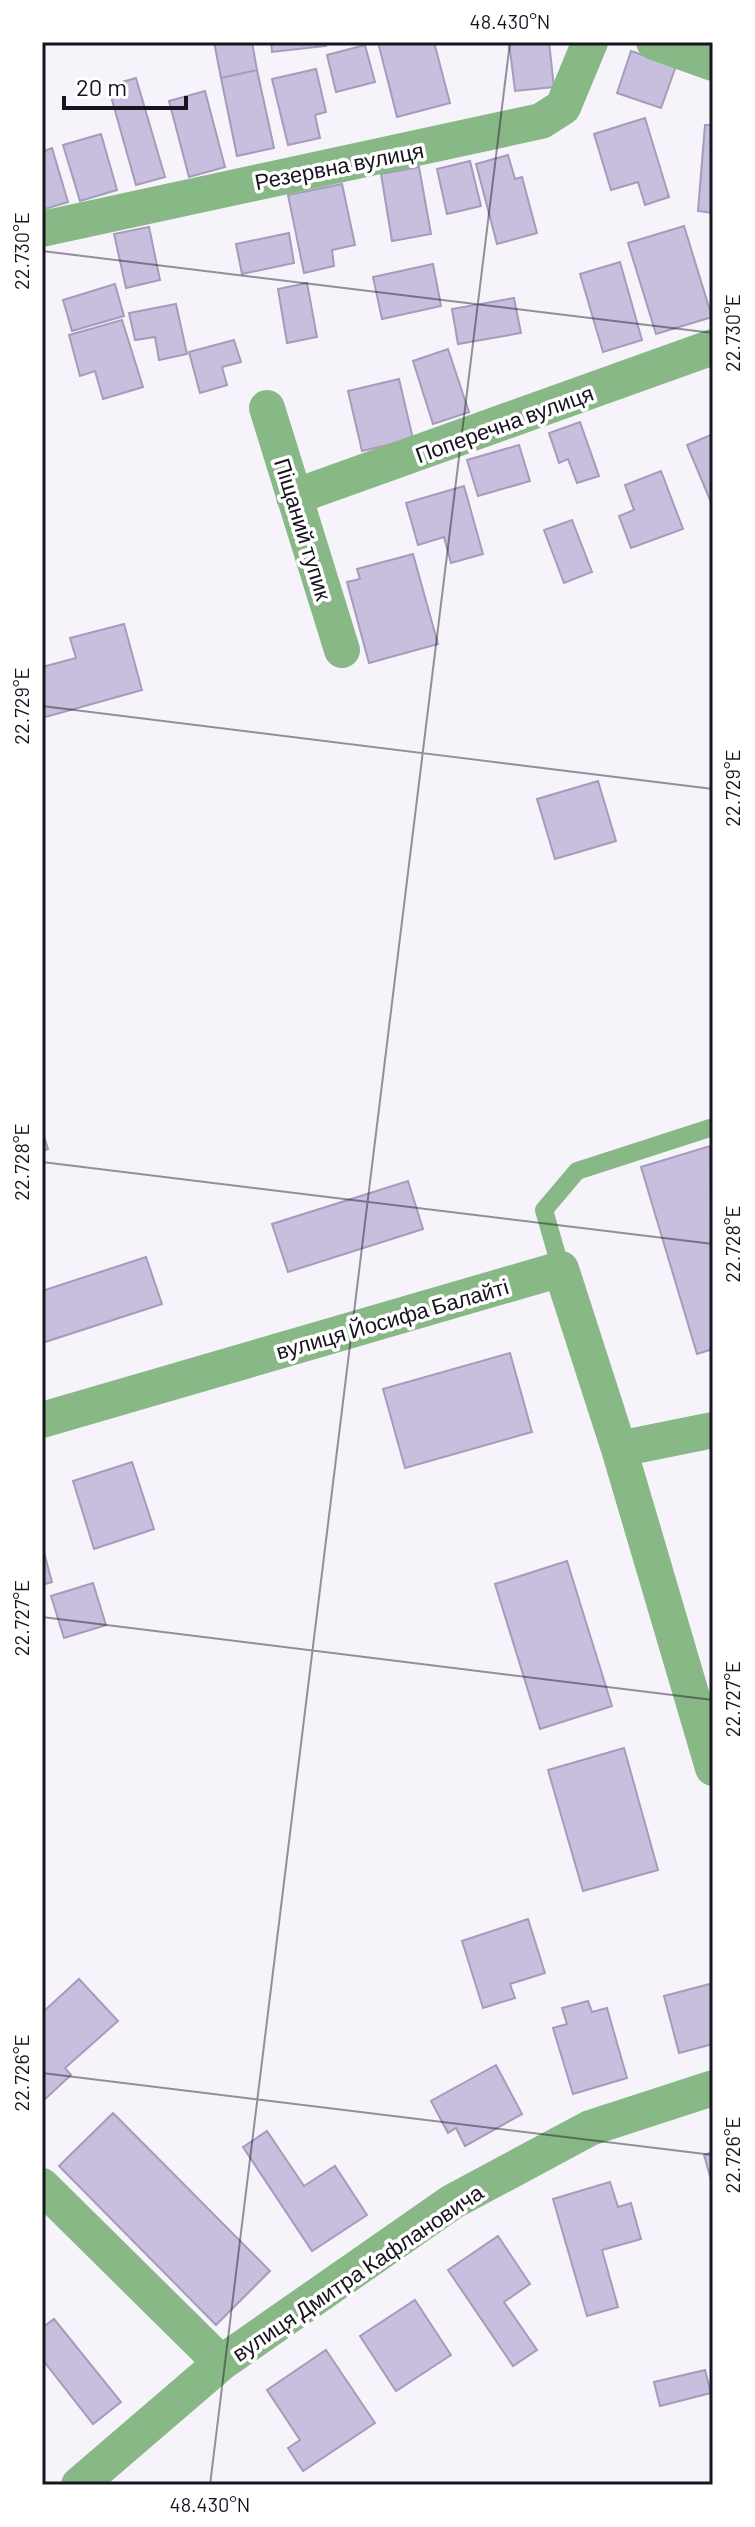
<svg xmlns="http://www.w3.org/2000/svg" width="755" height="2527" viewBox="0 0 755 2527" font-family="Barlow,sans-serif">
  <style>
    .building { fill: #c8bfde; stroke: #a49cba; stroke-width: 2 }
    .lines { fill: none; stroke-linecap: round; stroke-linejoin: round }
    .lane { stroke: #89b887; stroke-width: 18 }
    .street { stroke: #89b887; stroke-width: 36 }
    .ticks { fill: none; stroke: #17141f; stroke-width: 2; stroke-opacity: 0.45 }
    .labels { text-anchor: middle; dominant-baseline: central; stroke-width: 7; stroke-linejoin: round; paint-order: stroke }
    .street-label { font-size: 22px; fill: #17141f; stroke: #fff }
    .neatline { fill: none; stroke: #17141f; stroke-width: 3 }
    .ticks-label { font-size: 20px; text-anchor: middle; fill: #17141f }
  </style>
  <rect width="100%" height="100%" fill="#f6f4fa"/>
  <path class="building" d="M 214,42 L 252,42 L 257,70 L 221,78 Z
    M 271,42 L 325,42 L 326,46 L 272,52 Z
    M 378,42 L 434,42 L 450,103 L 397,117 Z
    M 509,42 L 549,42 L 554,87 L 515,91 Z
    M 365,45 L 375,82 L 336,92 L 327,55 Z
    M 631,51 L 676,66 L 661,108 L 617,93 Z
    M 316,69 L 326,112 L 315,115 L 320,138 L 288,145 L 272,79 Z
    M 257,70 L 274,148 L 237,156 L 221,78 Z
    M 136,78 L 165,177 L 136,185 L 108,86 Z
    M 205,91 L 225,167 L 189,177 L 169,101 Z
    M 645,118 L 669,197 L 645,205 L 638,182 L 611,190 L 594,134 Z
    M 705,125 L 713,125 L 713,213 L 698,211 Z
    M 101,134 L 117,190 L 80,201 L 63,145 Z
    M 52,148 L 68,202 L 42,210 L 42,152 Z
    M 508,155 L 515,179 L 522,177 L 537,233 L 497,244 L 476,164 Z
    M 470,161 L 481,206 L 447,214 L 437,169 Z
    M 419,167 L 431,234 L 392,241 L 381,174 Z
    M 342,184 L 355,245 L 332,250 L 334,266 L 304,273 L 288,195 Z
    M 684,226 L 712,317 L 656,334 L 628,243 Z
    M 149,227 L 160,280 L 126,288 L 114,234 Z
    M 289,233 L 294,263 L 242,274 L 236,244 Z
    M 620,262 L 642,340 L 603,352 L 580,274 Z
    M 433,264 L 441,306 L 382,319 L 373,277 Z
    M 307,283 L 317,337 L 287,343 L 278,289 Z
    M 115,284 L 124,316 L 72,331 L 63,300 Z
    M 514,298 L 521,333 L 458,344 L 452,309 Z
    M 176,304 L 187,354 L 159,360 L 155,337 L 135,340 L 129,313 Z
    M 122,320 L 143,387 L 103,399 L 95,371 L 80,376 L 69,335 Z
    M 234,340 L 241,362 L 222,367 L 227,385 L 200,393 L 189,352 Z
    M 448,349 L 469,412 L 433,424 L 413,361 Z
    M 399,379 L 413,439 L 362,451 L 348,391 Z
    M 580,422 L 599,476 L 577,483 L 568,459 L 559,463 L 549,433 Z
    M 713,434 L 713,507 L 687,445 Z
    M 519,445 L 530,481 L 478,496 L 467,460 Z
    M 661,471 L 683,529 L 631,548 L 619,516 L 634,510 L 625,485 Z
    M 464,486 L 483,554 L 451,563 L 444,537 L 418,545 L 406,503 Z
    M 572,520 L 592,572 L 564,583 L 544,530 Z
    M 413,554 L 438,644 L 369,663 L 347,582 L 360,579 L 357,569 Z
    M 124,624 L 142,690 L 42,718 L 42,667 L 76,658 L 70,638 Z
    M 598,781 L 616,841 L 555,859 L 537,799 Z
    M 42,1130 L 48,1149 L 42,1151 Z
    M 710,1146 L 713,1349 L 697,1354 L 641,1167 Z
    M 408,1181 L 423,1229 L 288,1272 L 272,1224 Z
    M 146,1257 L 162,1304 L 42,1343 L 42,1291 Z
    M 510,1353 L 532,1432 L 405,1468 L 383,1389 Z
    M 132,1462 L 154,1529 L 94,1549 L 73,1481 Z
    M 42,1545 L 52,1582 L 42,1585 Z
    M 567,1561 L 612,1706 L 540,1729 L 495,1584 Z
    M 93,1583 L 106,1625 L 64,1638 L 51,1596 Z
    M 624,1748 L 658,1870 L 583,1891 L 548,1770 Z
    M 528,1919 L 545,1973 L 510,1984 L 515,1998 L 483,2008 L 462,1941 Z
    M 79,1979 L 118,2021 L 65,2068 L 71,2075 L 42,2102 L 42,2013 Z
    M 713,1983 L 713,2044 L 679,2053 L 664,1996 Z
    M 588,2001 L 592,2012 L 607,2008 L 627,2078 L 573,2094 L 553,2028 L 567,2024 L 562,2008 Z
    M 496,2065 L 522,2114 L 465,2146 L 456,2128 L 448,2133 L 431,2101 Z
    M 113,2113 L 270,2271 L 216,2325 L 59,2166 Z
    M 267,2131 L 304,2186 L 335,2166 L 367,2215 L 312,2251 L 243,2147 Z
    M 713,2152 L 713,2187 L 704,2155 Z
    M 610,2182 L 618,2207 L 631,2203 L 641,2239 L 602,2250 L 618,2307 L 587,2316 L 553,2199 Z
    M 498,2236 L 530,2284 L 504,2302 L 537,2350 L 513,2366 L 448,2270 Z
    M 415,2300 L 451,2355 L 396,2391 L 360,2336 Z
    M 54,2319 L 121,2402 L 93,2424 L 42,2359 L 42,2328 Z
    M 326,2350 L 375,2423 L 303,2471 L 288,2448 L 300,2440 L 267,2390 Z
    M 705,2370 L 711,2393 L 660,2406 L 654,2382 Z"/>
  <g class="lines">
    <path class="lane" d="M 561,1269 L 544,1210 L 577,1171 L 713,1127"/>
    <path class="street" d="M 654,42 L 713,63
      M 42,229 L 541,121 L 563,107 L 590,42
      M 267,408 L 342,650
      M 294,497 L 713,347
      M 42,1420 L 561,1269 L 619,1449 L 713,1768
      M 619,1449 L 713,1430
      M 42,2186 L 221,2363 L 79,2485
      M 221,2363 L 452,2202 L 590,2128 L 713,2088"/>
  </g>
  <path class="ticks" d="M 42,251 L 713,333M 42,706 L 713,789M 42,1162 L 713,1244M 42,1617 L 713,1700M 42,2073 L 713,2155M 210,2485 L 510,42"/>
  <g class="labels">
    <g class="street-label">
      <text transform="translate(339 165) rotate(-11)">Резервна вулиця</text>
      <text transform="translate(504 423) rotate(-20)">Поперечна вулиця</text>
      <text transform="translate(304 529) rotate(73)">Піщаний тупик</text>
      <text transform="translate(392 1318) rotate(-16)">вулиця Йосифа Балайті</text>
      <text transform="translate(357 2272) rotate(-34)">вулиця Дмитра Кафлановича</text>
    </g>
  </g>
  <rect width="755" height="2527" fill="none" stroke="#ffffff" stroke-width="88"/>
  <path d="M64 96v12h122v-12" fill="none" stroke="#17141f" stroke-width="4"/>
  <text x="76" y="96" font-size="24" fill="#17141f" stroke="#ffffff" stroke-width="6" paint-order="stroke">20 m</text>
  <rect x="44" y="44" width="667" height="2439" class="neatline"/>
  <g class="ticks-label">
    <text x="510" y="29">48.430°N</text>
    <text transform="translate(22 251) rotate(-90)" y="7">22.730°E</text>
    <text transform="translate(733 333) rotate(-90)" y="7">22.730°E</text>
    <text transform="translate(22 706) rotate(-90)" y="7">22.729°E</text>
    <text transform="translate(733 788) rotate(-90)" y="7">22.729°E</text>
    <text transform="translate(22 1162) rotate(-90)" y="7">22.728°E</text>
    <text transform="translate(733 1244) rotate(-90)" y="7">22.728°E</text>
    <text transform="translate(22 1618) rotate(-90)" y="7">22.727°E</text>
    <text transform="translate(733 1699) rotate(-90)" y="7">22.727°E</text>
    <text transform="translate(22 2073) rotate(-90)" y="7">22.726°E</text>
    <text transform="translate(733 2155) rotate(-90)" y="7">22.726°E</text>
    <text x="210" y="2512">48.430°N</text>
  </g>
</svg>
